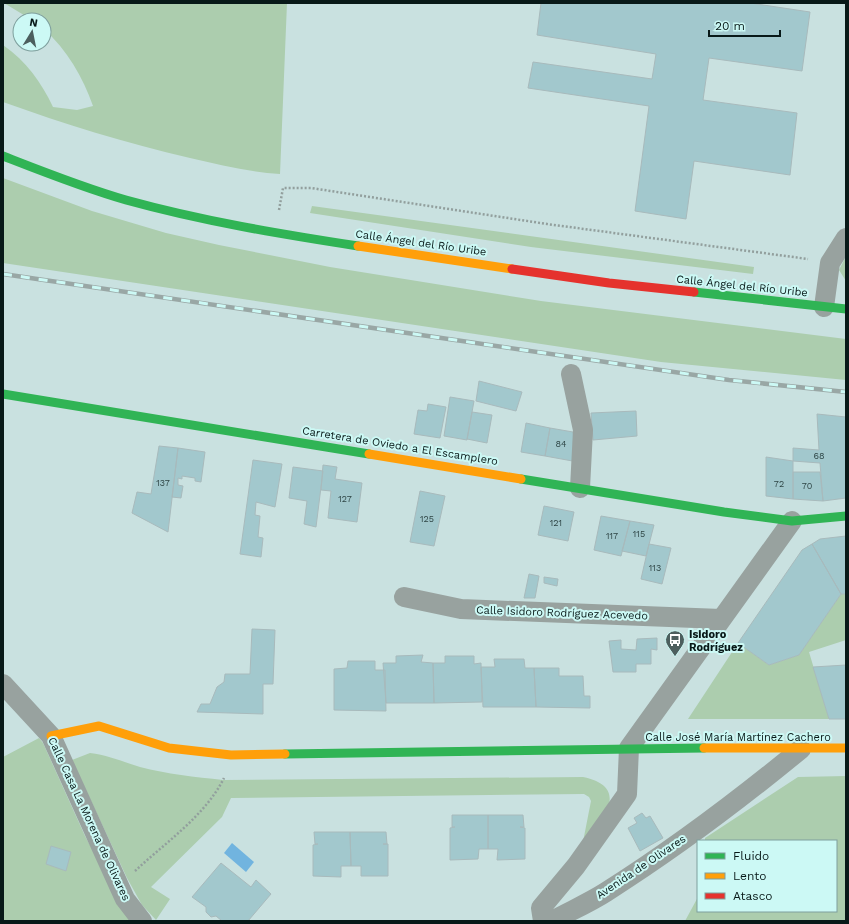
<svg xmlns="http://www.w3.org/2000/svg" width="849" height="924" viewBox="0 0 849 924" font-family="'Work Sans',sans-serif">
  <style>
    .green { fill: #accdae }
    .water { fill: #71b4df }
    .building { fill: #a2c8cd; stroke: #a8babc }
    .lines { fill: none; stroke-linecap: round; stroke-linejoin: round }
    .path { stroke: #929f9d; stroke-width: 2.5; stroke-dasharray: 2 2; stroke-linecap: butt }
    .street { stroke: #98a29f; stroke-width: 20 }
    .fast { stroke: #30b455; stroke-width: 9 }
    .slow { stroke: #ff9f0a; stroke-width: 9 }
    .jam { stroke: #e5322d; stroke-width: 9 }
    .rail-casing { stroke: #99a7a5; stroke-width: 4.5 }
    .rail { stroke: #ccf9f5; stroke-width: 3; stroke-dasharray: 9; stroke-linecap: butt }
    .labels { text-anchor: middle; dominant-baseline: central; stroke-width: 4; stroke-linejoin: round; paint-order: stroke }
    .number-label { font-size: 9px; fill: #2e4545 }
    .street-label { font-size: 11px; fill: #081918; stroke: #ccf9f5 }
    .poi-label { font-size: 11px; font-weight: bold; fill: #081918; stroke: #ccf9f5; text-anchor: start }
  </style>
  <rect width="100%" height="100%" fill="#c9e1e0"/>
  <path class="green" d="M 4,3 L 287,3 L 280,174 C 250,172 220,165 190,158 C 126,143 64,124 3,102 L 3,45 C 27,62 41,82 53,107 L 77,110 L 93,106 C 83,77 67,50 44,29 L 44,20 L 32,20 Z
    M 3,178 L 92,211 L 166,233 L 219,245 L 330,267 L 541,301 L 846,339 L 846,380 L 661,362 L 3,263 Z
    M 312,206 L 754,267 L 753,274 L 531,247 L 310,213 Z
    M 846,256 L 846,281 L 839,270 Z
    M 841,594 L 846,594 L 846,640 L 809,652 L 829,719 L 688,719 L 738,643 L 769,665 L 799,655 Z
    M 39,738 L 43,743 L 85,836 L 130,921 L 3,921 L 3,757 Z
    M 90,753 C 108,755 123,762 140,767 C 167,774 195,777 223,780 L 583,777 C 635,788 598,825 581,852 L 591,801 L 589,797 L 584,794 L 231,798 L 222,817 L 151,887 L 170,899 L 156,920 L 142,905 L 127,878 L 72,760 Z
    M 846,776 L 846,921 L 685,921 L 698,897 L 698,911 L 836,911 L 836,841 L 705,841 L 705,838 L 798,777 Z"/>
  <path class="water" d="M 232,843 L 254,862 L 246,872 L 224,853 Z"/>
  <path class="building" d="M 541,3 L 750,3 L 810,12 L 802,71 L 709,58 L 703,100 L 797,113 L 790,175 L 694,161 L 686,219 L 635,211 L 649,106 L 528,88 L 533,62 L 652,79 L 656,54 L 537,35 Z
    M 479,381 L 522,392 L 516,411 L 476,401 Z
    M 450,397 L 474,401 L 467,440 L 444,436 Z
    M 428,404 L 446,407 L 440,438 L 414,434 L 418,410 L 427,411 Z
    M 636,411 L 637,436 L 593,440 L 591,413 Z
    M 472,412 L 492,415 L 487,443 L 467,439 Z
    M 817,414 L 846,417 L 846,498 L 823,501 L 820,463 L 793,461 L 793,448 L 819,450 Z
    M 526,423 L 550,428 L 545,456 L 521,452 Z
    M 550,428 L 573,432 L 578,462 L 545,456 Z
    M 159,446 L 178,448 L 168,532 L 132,513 L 137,492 L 151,494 Z
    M 178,448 L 205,452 L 201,482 L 195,481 L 195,478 L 182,476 L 182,479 L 178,478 L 178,485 L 183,486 L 181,498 L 172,497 Z
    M 766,457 L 793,461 L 793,499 L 766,496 Z
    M 253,460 L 282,464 L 275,507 L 256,502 L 255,515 L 260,516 L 258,537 L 263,538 L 261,557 L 240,554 Z
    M 323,465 L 337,467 L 335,479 L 362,483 L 357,522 L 328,518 L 331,491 L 321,490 Z
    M 293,467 L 323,471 L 316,527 L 304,524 L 307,501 L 289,498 Z
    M 793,472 L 820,472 L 823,501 L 793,499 Z
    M 420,491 L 445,496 L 434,546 L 410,542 Z
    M 544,506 L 574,512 L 568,541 L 538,535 Z
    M 601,516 L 630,521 L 621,556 L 594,550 Z
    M 630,521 L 654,525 L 646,556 L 622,551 Z
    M 846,536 L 846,594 L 841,594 L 812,544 L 820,539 Z
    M 649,544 L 671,548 L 662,584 L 641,579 Z
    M 812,544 L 841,594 L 799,655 L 769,665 L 738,643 L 802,550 Z
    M 529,574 L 539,576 L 535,598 L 524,598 Z
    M 544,577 L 558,579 L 557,586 L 544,583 Z
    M 252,629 L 275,630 L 273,684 L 263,684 L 263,714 L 197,712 L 201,704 L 210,704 L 217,687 L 224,682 L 225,674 L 250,674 Z
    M 657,638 L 657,650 L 651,649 L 651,664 L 636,664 L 636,672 L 613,672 L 609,641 L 621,640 L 621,649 L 636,650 L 637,639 Z
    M 423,655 L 421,662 L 433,663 L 434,703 L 386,703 L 383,663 L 396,663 L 396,656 Z
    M 445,656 L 474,656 L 474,664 L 481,663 L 482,702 L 434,703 L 433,663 L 445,663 Z
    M 494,659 L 524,659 L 525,668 L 534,668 L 536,707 L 483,707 L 481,667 L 495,667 Z
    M 348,661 L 375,661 L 375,670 L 385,670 L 386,711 L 334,710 L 334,669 L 347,668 Z
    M 846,665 L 846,719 L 829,719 L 813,667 Z
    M 534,668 L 559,668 L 559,676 L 583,676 L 584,696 L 590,696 L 590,708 L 536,707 Z
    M 642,813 L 646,818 L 650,816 L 663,838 L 640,851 L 628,828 L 637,823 L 634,818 Z
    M 452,815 L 488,815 L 488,849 L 479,849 L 478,859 L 450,860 L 450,828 L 455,827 L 452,827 Z
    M 488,815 L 523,815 L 524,827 L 520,827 L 525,828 L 525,859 L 497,860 L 498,849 L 488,849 Z
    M 314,832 L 350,832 L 351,866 L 341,866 L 341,877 L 313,876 L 313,845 L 318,844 L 315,844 Z
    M 350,832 L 386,832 L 387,844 L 383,844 L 388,844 L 388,876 L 361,876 L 361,866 L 351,866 Z
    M 51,846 L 71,852 L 66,871 L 46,864 Z
    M 221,863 L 251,887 L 256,880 L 271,894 L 248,921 L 222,921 L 216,916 L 211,917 L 206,912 L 206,907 L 192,897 Z"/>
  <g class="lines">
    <path class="path" d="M 279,210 L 283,188 L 311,188 L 547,224 L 808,259
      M 135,871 C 166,842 205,816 224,778"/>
    <path class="street" d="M 824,307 L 830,263 L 846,238
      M 571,374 L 583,430 L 580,488
      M 404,597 L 461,609 L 721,619
      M 3,684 L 51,736 L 125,899 L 142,921
      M 543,921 L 541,908 L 576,866 L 627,794 L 629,748 L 792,521
      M 552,921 C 570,911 589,903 606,892 C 674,849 739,800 801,749"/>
    <path class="fast" d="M 3,156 C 44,172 84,188 126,200 C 202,221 280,234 358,246
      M 694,292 L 846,309
      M 3,394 L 369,454
      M 521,479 L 724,512 L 792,521 L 846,516
      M 285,754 L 704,748"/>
    <path class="slow" d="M 358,246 L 512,269
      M 369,454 L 521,479
      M 51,736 L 99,726 L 169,748 L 231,755 L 285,754
      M 704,748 L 846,748"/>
    <path class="jam" d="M 512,269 L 609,283 L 694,292"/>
    <defs>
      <path id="rail" d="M 3,274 L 729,380 L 846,392"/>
    </defs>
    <use href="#rail" class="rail-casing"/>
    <use href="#rail" class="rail"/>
  </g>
  <defs>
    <symbol id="bus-pin" viewBox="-11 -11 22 30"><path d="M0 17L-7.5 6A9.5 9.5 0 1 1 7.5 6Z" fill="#4c5f5e" stroke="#ccf9f5"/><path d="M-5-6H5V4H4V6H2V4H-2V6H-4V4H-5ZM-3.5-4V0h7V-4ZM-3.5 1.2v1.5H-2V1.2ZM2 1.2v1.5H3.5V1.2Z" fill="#fff"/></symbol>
  </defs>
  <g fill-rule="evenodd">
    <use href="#bus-pin" x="664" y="629" width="22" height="30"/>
  </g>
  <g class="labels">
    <g class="number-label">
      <text x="561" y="444">84</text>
      <text x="819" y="456">68</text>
      <text x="163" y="483">137</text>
      <text x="779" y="484">72</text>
      <text x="807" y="486">70</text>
      <text x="345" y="499">127</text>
      <text x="427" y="519">125</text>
      <text x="556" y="523">121</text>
      <text x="639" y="534">115</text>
      <text x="612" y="536">117</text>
      <text x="655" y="568">113</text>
    </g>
    <g class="street-label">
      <text transform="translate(421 243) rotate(8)">Calle Ángel del Río Uribe</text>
      <text transform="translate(742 286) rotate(6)">Calle Ángel del Río Uribe</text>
      <text transform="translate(400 446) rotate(9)">Carretera de Oviedo a El Escamplero</text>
      <text transform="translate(562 613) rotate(2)">Calle Isidoro Rodríguez Acevedo</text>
      <text x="738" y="737">Calle José María Martínez Cachero</text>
      <text transform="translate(89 819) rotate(65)">Calle Casa La Morena de Olivares</text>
      <text transform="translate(641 867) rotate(-34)">Avenida de Olivares</text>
    </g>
    <g class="poi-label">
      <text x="689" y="634">Isidoro<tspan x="689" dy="13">Rodríguez</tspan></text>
    </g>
  </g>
  <rect width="849" height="924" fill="none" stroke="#081918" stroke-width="8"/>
  <rect x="697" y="840" width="140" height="72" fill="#ccf9f5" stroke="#7e9f9d"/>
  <rect x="705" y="853" width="20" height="6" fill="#30b455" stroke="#7e9f9d"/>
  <text x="733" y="860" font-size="12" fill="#081918">Fluido</text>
  <rect x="705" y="873" width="20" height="6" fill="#ff9f0a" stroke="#7e9f9d"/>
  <text x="733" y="880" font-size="12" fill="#081918">Lento</text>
  <rect x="705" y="893" width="20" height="6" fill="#e5322d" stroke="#7e9f9d"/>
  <text x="733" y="900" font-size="12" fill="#081918">Atasco</text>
  <g transform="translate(32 32) rotate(10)"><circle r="19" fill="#ccf9f5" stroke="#7e9f9d"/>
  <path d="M0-3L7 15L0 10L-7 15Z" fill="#4c5f5e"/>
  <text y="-6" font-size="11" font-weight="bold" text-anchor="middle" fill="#081918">N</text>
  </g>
  <path d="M709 30v6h71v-6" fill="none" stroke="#081918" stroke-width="2"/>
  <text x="715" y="30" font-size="12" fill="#081918" stroke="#ccf9f5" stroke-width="3" paint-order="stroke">20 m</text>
</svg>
